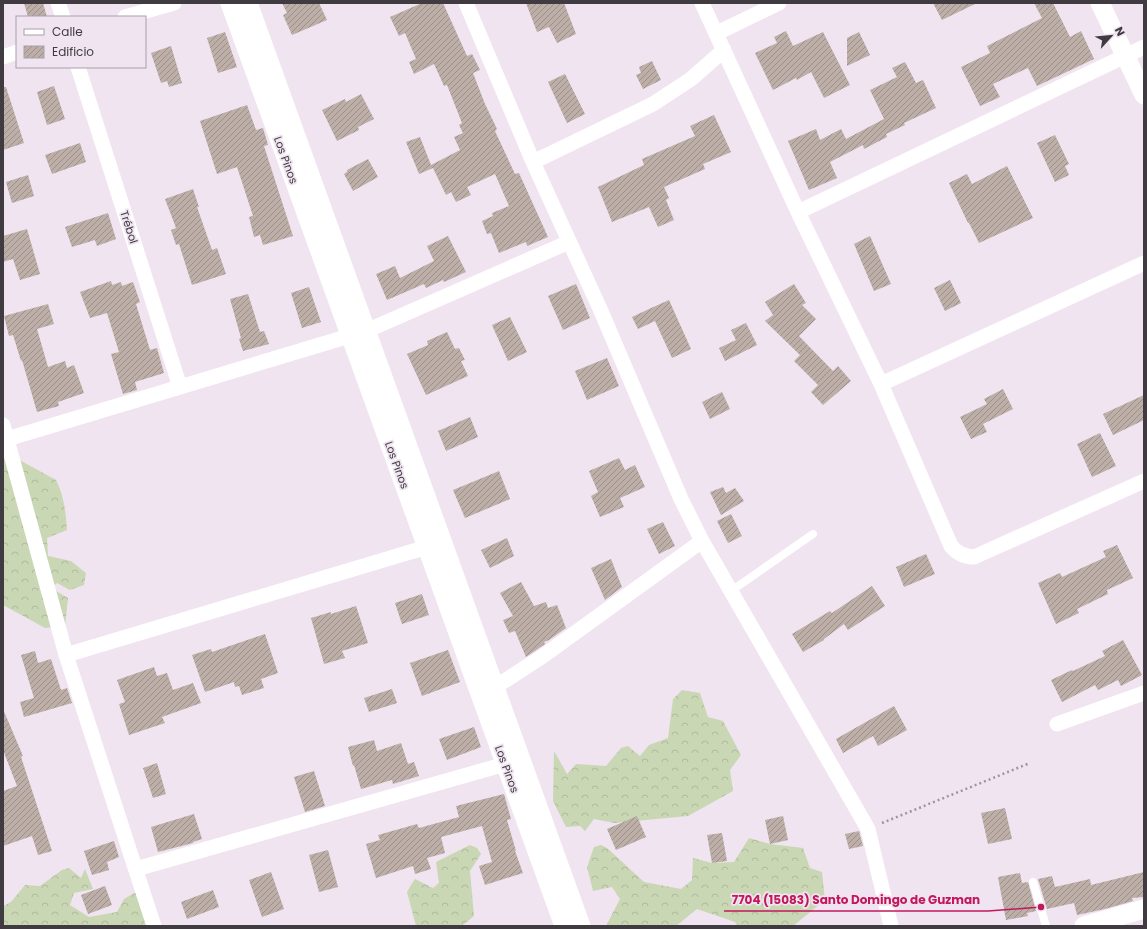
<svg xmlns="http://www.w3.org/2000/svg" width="1147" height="929" viewBox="0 0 1147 929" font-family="Poppins,sans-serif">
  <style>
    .forest { fill: url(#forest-crowns) }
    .building { fill: url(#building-hatch) }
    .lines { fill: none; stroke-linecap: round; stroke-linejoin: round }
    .path { stroke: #9d969e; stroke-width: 2.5; stroke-dasharray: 2 3; stroke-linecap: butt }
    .service { stroke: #fff; stroke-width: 8 }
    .minor { stroke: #fff; stroke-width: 15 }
    .tertiary { stroke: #fff; stroke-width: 19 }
    .labels { text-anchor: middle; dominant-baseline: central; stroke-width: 3.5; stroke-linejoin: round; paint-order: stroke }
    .street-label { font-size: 11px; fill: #3f3b40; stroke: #efe4f0 }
    .leader { fill: none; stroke: #c2185b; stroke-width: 1.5 }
    .callout-dot { fill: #c2185b; stroke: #efe4f0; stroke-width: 1.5 }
    .callout-label { font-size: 12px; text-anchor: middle; font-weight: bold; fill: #c2185b; stroke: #efe4f0; stroke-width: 3.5; stroke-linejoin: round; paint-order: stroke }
  </style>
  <defs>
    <pattern id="forest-crowns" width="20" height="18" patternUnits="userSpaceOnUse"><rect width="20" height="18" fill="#cad7b5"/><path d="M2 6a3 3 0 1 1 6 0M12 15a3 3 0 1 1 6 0" fill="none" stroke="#afb99d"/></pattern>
    <pattern id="building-hatch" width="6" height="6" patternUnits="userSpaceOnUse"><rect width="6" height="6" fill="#bdafa8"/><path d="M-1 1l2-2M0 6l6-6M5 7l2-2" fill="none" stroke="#9b908a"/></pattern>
  </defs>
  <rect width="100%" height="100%" fill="#efe4f0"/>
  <path class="forest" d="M 3,451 L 56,480 C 64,495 66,514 67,530 L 47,538 L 48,556 L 71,561 L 86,573 L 84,585 L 70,590 L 57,583 L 51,588 L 68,598 L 65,626 L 45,628 L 3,605 Z
    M 682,690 L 700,693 L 708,717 L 723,721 L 741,755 L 730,770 L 733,791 L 688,816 L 614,823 L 594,819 L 585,831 L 580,826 L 566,827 L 553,801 L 554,751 L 567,774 L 576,764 L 606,766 L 621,748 L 628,746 L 640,756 L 649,745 L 668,738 L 673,699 Z
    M 749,838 L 770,844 L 803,848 L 810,868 L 822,872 L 825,900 L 793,926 L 737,926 L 735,922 L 697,909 L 676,926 L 607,926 L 607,924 L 620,899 L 612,887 L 593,891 L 587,867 L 594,847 L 601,845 L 607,848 L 644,882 L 681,889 L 692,880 L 693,858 L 712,863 L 734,862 Z
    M 470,845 L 477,848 L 481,854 L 470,871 L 474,916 L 462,926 L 416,926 L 407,892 L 411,885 L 415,879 L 433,888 L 439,883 L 436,862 Z
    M 69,868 L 81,878 L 85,869 L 93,889 L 74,893 L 70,905 L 89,917 L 117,912 L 124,899 L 136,892 L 159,926 L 3,926 L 3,906 L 11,902 L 25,885 L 40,886 L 62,870 Z"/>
  <path class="building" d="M 24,3 L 43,3 L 47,17 L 28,17 Z
    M 282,3 L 319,3 L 327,20 L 292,35 L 283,15 L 287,13 Z
    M 422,3 L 443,3 L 467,56 L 472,54 L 480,70 L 473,73 L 485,104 L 497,129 L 495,131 L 515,174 L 519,173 L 548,237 L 527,246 L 526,242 L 499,253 L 491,233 L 487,234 L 482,221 L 493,216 L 492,213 L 509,206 L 495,174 L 467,187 L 471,195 L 456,202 L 451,192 L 446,195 L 433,168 L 419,174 L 406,142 L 420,137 L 431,165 L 460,150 L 454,137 L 463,133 L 459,125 L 462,123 L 447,85 L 444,86 L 434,64 L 414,74 L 409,62 L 416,59 L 405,33 L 399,36 L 390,17 Z
    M 526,3 L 564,3 L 576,34 L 557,43 L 549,27 L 537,32 Z
    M 933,3 L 977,3 L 942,20 Z
    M 1034,3 L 1053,3 L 1070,37 L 1081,31 L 1094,59 L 1037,86 L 1028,68 L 993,84 L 1000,97 L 980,106 L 961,67 L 990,53 L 987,46 L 1042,18 Z
    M 786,31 L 793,46 L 823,32 L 850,85 L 824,98 L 811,72 L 797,80 L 796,78 L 773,90 L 755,53 L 777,43 L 774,37 Z
    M 225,32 L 237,67 L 218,73 L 207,38 Z
    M 859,32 L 870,55 L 847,66 L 847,38 Z
    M 171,46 L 182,83 L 169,87 L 167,81 L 161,83 L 151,53 Z
    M 652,61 L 661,80 L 643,89 L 636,75 L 641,73 L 639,67 Z
    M 905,62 L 916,83 L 923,80 L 936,108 L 904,123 L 905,125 L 886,134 L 887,137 L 864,149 L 863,145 L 830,162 L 837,178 L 809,190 L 788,141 L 816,129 L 820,140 L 841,129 L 846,139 L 884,119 L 870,90 L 897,77 L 892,68 Z
    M 565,74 L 585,114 L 567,123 L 548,82 Z
    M 54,86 L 65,119 L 47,125 L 37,92 Z
    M 3,87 L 6,87 L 24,143 L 3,150 Z
    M 361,94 L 374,119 L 358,127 L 359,130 L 337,141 L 322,110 L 345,99 L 346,102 Z
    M 247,105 L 256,130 L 263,128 L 268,145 L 264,146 L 293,236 L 263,245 L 260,235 L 254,237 L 249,217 L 253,216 L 237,167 L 217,174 L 200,121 Z
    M 714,115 L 731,152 L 703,164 L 705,169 L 664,187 L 669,198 L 666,200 L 674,220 L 658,227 L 649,207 L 612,222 L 598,187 L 644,165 L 642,159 L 695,136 L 690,126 Z
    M 1055,135 L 1069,164 L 1065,166 L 1069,175 L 1055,182 L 1037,143 Z
    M 80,143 L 86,162 L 52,174 L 45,155 Z
    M 368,159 L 378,177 L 353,191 L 344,174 L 347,172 L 347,170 Z
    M 1007,166 L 1033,218 L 979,243 L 969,223 L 968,223 L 949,183 L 967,174 L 972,184 Z
    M 28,175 L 34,196 L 12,203 L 6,182 Z
    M 193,189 L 199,207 L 197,207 L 212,250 L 217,248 L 226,274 L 192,285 L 179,244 L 176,245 L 171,230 L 176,228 L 165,199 Z
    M 108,213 L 116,239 L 97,246 L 95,240 L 72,247 L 65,227 Z
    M 27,229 L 40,274 L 20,280 L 13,259 L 3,262 L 3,236 Z
    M 448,236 L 466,272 L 444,282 L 443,280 L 426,288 L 424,284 L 387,300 L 376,274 L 395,266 L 400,278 L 434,261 L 427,246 Z
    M 870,236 L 891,284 L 874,291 L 854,244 Z
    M 950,280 L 961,303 L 945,311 L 934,288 Z
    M 111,281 L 112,285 L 121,282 L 122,286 L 133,282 L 140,302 L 136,304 L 150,350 L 157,348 L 164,373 L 135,382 L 137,390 L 123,394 L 111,354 L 119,352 L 107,313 L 90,318 L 80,292 Z
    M 576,284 L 590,318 L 563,330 L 548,296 Z
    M 794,284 L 806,303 L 802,305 L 816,319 L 799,336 L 833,371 L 838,366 L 851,381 L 823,405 L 811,392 L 818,385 L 794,361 L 800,355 L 765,321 L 773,315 L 765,302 Z
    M 309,287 L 321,322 L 302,328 L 291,293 Z
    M 248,294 L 260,332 L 264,331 L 269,344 L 243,351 L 239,339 L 241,338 L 230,299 Z
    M 669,300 L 691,349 L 672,358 L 655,321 L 638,329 L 632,317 L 649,309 L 651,314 L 649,309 Z
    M 48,304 L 54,324 L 37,329 L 48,367 L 65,361 L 67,368 L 74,365 L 84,393 L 58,402 L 59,406 L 37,412 L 22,360 L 21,361 L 13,335 L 9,336 L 4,316 Z
    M 510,317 L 527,352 L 508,361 L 492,325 Z
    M 746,323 L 757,345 L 725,361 L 719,348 L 736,340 L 731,330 Z
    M 447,332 L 455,349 L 459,348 L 465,360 L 461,361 L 468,376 L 426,395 L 407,354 L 428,345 L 427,341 Z
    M 607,358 L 619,386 L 587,400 L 575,371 Z
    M 1003,389 L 1013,409 L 983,424 L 987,432 L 971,439 L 960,417 L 987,404 L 984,399 Z
    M 722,392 L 730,409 L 710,419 L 702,402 Z
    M 1144,395 L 1144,420 L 1113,435 L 1103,414 Z
    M 470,417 L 478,437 L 446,451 L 438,431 Z
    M 1100,433 L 1116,466 L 1092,477 L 1077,444 Z
    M 619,458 L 625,470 L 635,465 L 645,487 L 620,498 L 624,507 L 600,517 L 591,496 L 598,492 L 589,471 Z
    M 499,471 L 510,499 L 465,518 L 453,490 Z
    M 723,487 L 726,493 L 735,488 L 744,501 L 721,515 L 710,492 Z
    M 731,514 L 742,536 L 728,543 L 717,521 Z
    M 663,522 L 675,546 L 659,554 L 647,529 Z
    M 507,538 L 514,556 L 490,568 L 481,550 Z
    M 1117,545 L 1133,578 L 1107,590 L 1108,594 L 1077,609 L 1079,613 L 1056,624 L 1038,583 L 1060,573 L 1062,577 L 1106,557 L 1103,551 Z
    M 926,554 L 935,574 L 904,587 L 896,567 Z
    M 611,559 L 622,587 L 605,600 L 591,568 Z
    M 521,582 L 534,606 L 546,602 L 548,608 L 557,605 L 566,628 L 549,640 L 544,642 L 545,644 L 526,657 L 515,631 L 509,633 L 503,620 L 513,616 L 500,593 Z
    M 872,586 L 885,606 L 848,630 L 844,624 L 824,639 L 824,640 L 803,652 L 792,634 L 830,611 L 832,613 Z
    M 422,594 L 429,615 L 402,624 L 395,603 Z
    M 356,606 L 368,643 L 342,651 L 345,658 L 324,664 L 311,618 L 331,612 L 331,614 Z
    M 265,634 L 278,673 L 261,679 L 264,688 L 242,695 L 239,686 L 235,687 L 234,682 L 205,692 L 192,655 L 211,649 L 212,652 Z
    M 1123,640 L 1142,675 L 1121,686 L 1118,680 L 1098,690 L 1095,685 L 1062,702 L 1051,680 L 1072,670 L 1073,671 L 1105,656 L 1102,651 Z
    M 448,650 L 460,682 L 422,696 L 410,663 Z
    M 35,651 L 38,663 L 51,659 L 61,690 L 67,688 L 72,703 L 24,717 L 20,702 L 34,698 L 21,655 Z
    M 154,667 L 157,676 L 167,673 L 173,690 L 193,683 L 201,703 L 162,717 L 165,723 L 129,735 L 119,704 L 125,702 L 117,680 Z
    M 392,689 L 397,703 L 369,712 L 364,698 Z
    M 894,706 L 907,730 L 878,746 L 873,736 L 843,753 L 836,739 Z
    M 3,709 L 23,756 L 21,757 L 52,851 L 38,855 L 32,836 L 3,846 L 3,791 L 17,786 L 3,750 Z
    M 474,727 L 481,747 L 447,760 L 439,739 Z
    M 374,740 L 377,751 L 401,743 L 408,764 L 414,762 L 419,776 L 393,784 L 392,780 L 361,789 L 354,765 L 353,766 L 348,747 Z
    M 157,763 L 166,794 L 153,798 L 143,768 Z
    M 314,771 L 325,806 L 305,812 L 294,777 Z
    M 504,794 L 511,819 L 507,820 L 516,851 L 515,851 L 523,873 L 485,885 L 479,866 L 492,862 L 482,826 L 441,837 L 445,853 L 427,858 L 431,869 L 415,874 L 413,866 L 376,878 L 366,844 L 380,840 L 378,835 L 417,824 L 419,828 L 459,817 L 456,806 Z
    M 1005,808 L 1012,839 L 988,844 L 981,813 Z
    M 194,814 L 202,839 L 193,842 L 193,843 L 158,852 L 151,827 Z
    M 637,816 L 646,837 L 616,850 L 607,829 Z
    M 783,816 L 788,840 L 770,844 L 765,820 Z
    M 859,831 L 863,846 L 849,849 L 845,834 Z
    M 722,833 L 727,861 L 712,863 L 707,835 Z
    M 114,841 L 119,857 L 107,862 L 109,870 L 92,875 L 84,851 Z
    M 328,850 L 338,887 L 319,892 L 309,855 Z
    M 271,872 L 284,909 L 262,917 L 249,880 Z
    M 1144,872 L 1144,897 L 1132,898 L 1133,901 L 1105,909 L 1077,915 L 1074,903 L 1047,909 L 1038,879 L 1052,876 L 1055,887 L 1090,879 L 1091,885 Z
    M 1020,873 L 1022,883 L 1028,882 L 1036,911 L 1027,913 L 1028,916 L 1006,920 L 998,877 Z
    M 105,886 L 112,905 L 88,914 L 81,895 Z
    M 213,890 L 219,907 L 187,919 L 181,902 Z"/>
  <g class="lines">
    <path class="path" d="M 882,823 L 1030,763"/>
    <path class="service" d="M 731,591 L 813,534
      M 1033,882 L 1046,926"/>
    <path class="minor" d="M 58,3 L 63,17
      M 466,3 L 533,162 L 601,311 L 681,499 L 702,541 L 868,829 L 891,926
      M 702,3 L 798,212 L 881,384 L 951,546 C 957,553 964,557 974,557 L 1144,481
      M 125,17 L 174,3
      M 717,33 L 779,3
      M 3,57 L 17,52
      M 78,67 L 180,387
      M 533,162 L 653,104 L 691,79 L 724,50
      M 798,212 L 1144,47
      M 881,384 L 1144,263
      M 3,425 L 66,655 L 154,926
      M 3,441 L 7,439 L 366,331 L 569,242
      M 66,655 L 427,547
      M 486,693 L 543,656 L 702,541
      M 1057,724 L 1144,693
      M 136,869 L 516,761"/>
    <path class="tertiary" d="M 230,3 L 564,926
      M 248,3 L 581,926
      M 1100,3 L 1144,95
      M 1084,926 L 1144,909"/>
  </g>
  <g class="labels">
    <g class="street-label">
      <text transform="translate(286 160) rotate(70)">Los Pinos</text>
      <text transform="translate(129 227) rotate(72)">Trébol</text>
      <text transform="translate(397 465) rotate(70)">Los Pinos</text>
      <text transform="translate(507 769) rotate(70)">Los Pinos</text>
    </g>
  </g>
  <path class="leader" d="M1041 907L988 911H724"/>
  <circle class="callout-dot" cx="1041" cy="907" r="4"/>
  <g class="callout-label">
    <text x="856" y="904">7704 (15083) Santo Domingo de Guzman</text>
  </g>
  <rect width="1147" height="929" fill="none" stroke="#3f3b40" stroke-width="8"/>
  <rect x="16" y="16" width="130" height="52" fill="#efe4f0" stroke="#a9a0aa"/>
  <rect x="24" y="29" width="20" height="6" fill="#ffffff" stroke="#a9a0aa"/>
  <text x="52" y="36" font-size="12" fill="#3f3b40">Calle</text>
  <rect x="24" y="46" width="20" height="12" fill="url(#building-hatch)" stroke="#a9a0aa"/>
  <text x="52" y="56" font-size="12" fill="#3f3b40">Edificio</text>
  <g transform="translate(1111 36) rotate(63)" stroke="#efe4f0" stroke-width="3" paint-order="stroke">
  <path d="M0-3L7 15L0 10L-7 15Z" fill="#3f3b40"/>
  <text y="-6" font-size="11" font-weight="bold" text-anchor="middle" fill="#3f3b40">N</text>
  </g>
</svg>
